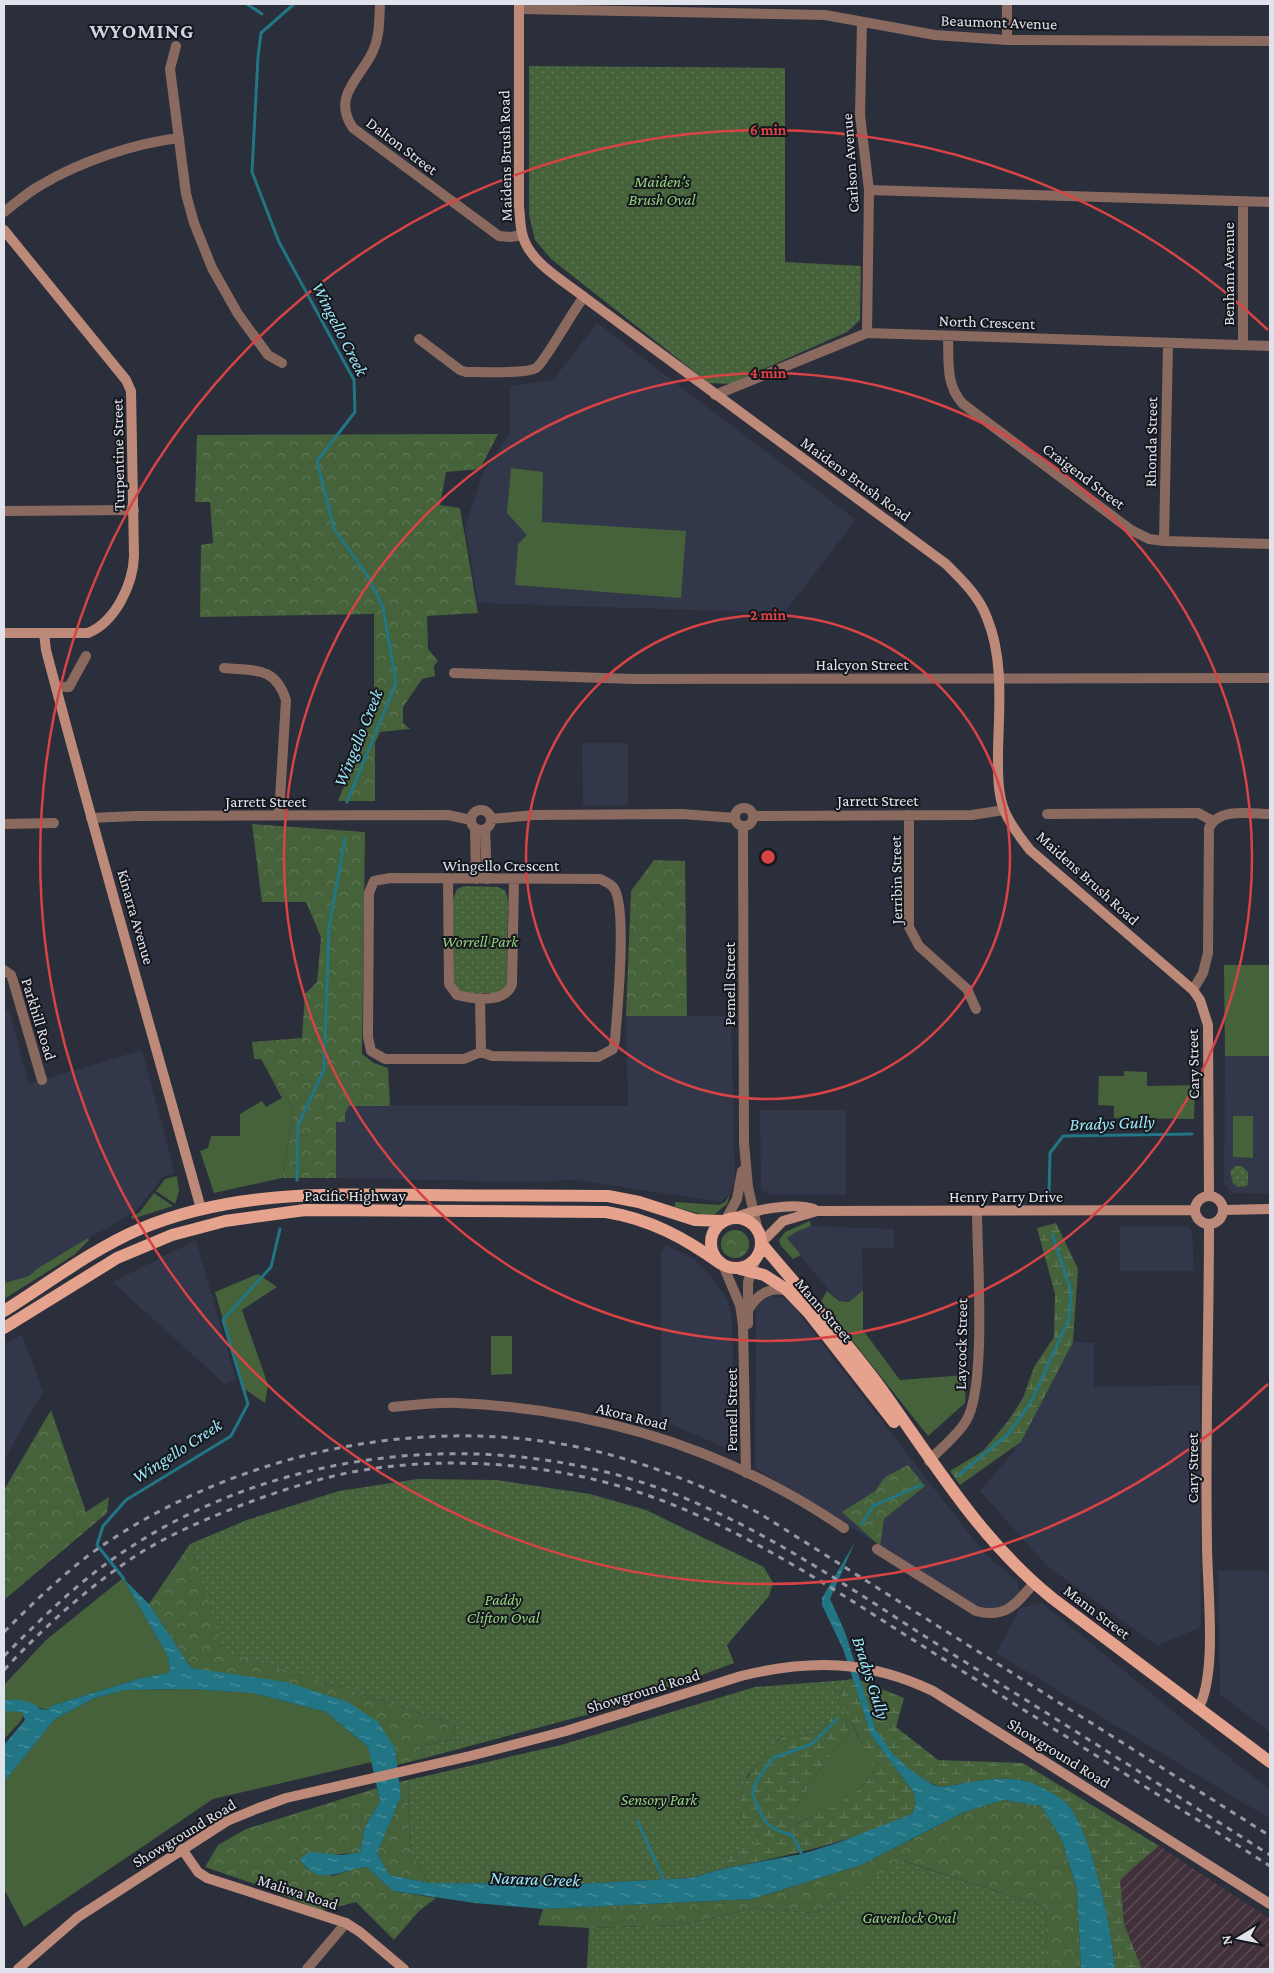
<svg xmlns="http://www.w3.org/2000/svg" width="1274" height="1973" viewBox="0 0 1274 1973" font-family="'Crimson Pro',serif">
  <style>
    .built { fill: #323749 }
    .industrial { fill: url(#industrial-furrows) }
    .green { fill: #45623a }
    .forest { fill: url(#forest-crowns) }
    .wetland { fill: url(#wetland-marsh) }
    .park { fill: url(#park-dots) }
    .water { fill: url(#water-ripples) }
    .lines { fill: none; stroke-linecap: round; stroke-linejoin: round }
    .stream { stroke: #227585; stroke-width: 3 }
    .street { stroke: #8a6a5f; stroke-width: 10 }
    .secondary { stroke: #bd8a79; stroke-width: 10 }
    .primary { stroke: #e5a28d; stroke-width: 12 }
    .rail { stroke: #9699a4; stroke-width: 3; stroke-dasharray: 6 6; stroke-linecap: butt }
    .ring { fill: none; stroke: #d84445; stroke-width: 2.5 }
    .labels { text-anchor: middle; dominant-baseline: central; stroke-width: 4; stroke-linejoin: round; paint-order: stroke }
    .street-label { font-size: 16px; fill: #e1e3ec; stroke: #15171d }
    .park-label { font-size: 16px; font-style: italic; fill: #95d27d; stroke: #15171d }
    .water-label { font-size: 18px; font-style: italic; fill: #9ce8f8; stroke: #15171d }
    .district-label { font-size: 21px; font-weight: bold; letter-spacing: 1px; fill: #ced2e3; stroke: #15171d }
    .centre { fill: #d84445; stroke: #15171d; stroke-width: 2.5 }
    .ring-label { font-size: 15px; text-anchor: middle; font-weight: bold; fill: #d84445; stroke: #15171d; stroke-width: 4; stroke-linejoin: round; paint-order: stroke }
  </style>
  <defs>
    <pattern id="industrial-furrows" width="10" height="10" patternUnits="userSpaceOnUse" patternTransform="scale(1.25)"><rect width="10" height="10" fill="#42313b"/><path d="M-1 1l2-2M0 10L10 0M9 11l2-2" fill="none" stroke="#5d4f58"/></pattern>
    <pattern id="forest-crowns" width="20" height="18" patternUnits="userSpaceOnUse" patternTransform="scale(1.25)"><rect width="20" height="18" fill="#45623a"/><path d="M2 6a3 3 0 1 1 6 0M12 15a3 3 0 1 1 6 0" fill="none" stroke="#607857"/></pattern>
    <pattern id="wetland-marsh" width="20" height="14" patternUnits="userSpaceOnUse" patternTransform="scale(1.25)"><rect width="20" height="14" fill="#45623a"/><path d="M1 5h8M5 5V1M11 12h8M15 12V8" fill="none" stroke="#607857"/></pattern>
    <pattern id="park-dots" width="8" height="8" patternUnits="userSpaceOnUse" patternTransform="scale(1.25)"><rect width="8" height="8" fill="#45623a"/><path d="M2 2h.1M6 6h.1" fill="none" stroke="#607857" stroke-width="1.8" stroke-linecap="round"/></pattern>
    <pattern id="water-ripples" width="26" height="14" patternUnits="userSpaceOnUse" patternTransform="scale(1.25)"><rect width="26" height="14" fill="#227585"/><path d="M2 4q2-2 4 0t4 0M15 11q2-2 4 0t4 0" fill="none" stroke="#4c8f9c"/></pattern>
  </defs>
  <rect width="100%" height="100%" fill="#2b2e3b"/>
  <path class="built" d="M 597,323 L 856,520 L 784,613 L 478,603 L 465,527 L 483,472 L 510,434 L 510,386 L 553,380 Z
    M 582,743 L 628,743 L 628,805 L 583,805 Z
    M 9,1009 L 29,1084 L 142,1050 L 175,1173 L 163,1177 L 136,1211 L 38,1268 L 29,1276 L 4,1283 L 4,1010 Z
    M 626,1016 L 731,1016 L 735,1181 L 729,1195 L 721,1202 L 575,1180 L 528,1182 L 336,1178 L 336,1122 L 344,1122 L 345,1113 L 349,1105 L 628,1106 Z
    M 1225,1056 L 1270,1056 L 1270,1194 L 1235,1193 L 1228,1190 L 1224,1184 Z
    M 760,1110 L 846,1110 L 846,1195 L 771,1195 L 761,1190 Z
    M 810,1226 L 894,1229 L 894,1248 L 862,1248 L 863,1290 L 849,1302 L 839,1301 L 788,1242 L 788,1237 L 796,1232 Z
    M 1120,1226 L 1189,1227 L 1192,1231 L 1194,1271 L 1120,1271 Z
    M 196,1240 L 236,1380 L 225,1384 L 112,1282 Z
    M 666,1245 L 694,1259 L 712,1278 L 728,1300 L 732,1319 L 735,1452 L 661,1420 L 661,1253 Z
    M 769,1297 L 781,1297 L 790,1302 L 984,1553 L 1017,1581 L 1019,1592 L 1010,1603 L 994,1609 L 976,1608 L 822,1508 L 755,1468 L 756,1308 L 761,1301 Z
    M 22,1334 L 43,1392 L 4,1460 L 4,1344 Z
    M 1073,1342 L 1094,1343 L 1094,1387 L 1200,1385 L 1201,1627 L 1157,1646 L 1047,1566 L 980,1491 L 1021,1442 Z
    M 1218,1571 L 1270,1571 L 1270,1732 L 1220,1695 Z
    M 1042,1603 L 1237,1764 L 1270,1789 L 1270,1819 L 996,1653 L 1020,1608 Z"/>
  <path class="industrial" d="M 1159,1846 L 1270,1919 L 1270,1969 L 1142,1969 L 1124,1924 L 1120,1879 Z"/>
  <path class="green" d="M 511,468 L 543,472 L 542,522 L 686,531 L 681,598 L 515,585 L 518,544 L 527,535 L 507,513 Z
    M 1224,965 L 1270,965 L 1270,1056 L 1225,1056 Z
    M 261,1059 L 294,1110 L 282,1178 L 214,1193 L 200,1151 L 208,1148 L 211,1136 L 240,1136 L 240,1114 L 262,1101 L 266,1107 L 282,1098 Z
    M 1124,1071 L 1147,1072 L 1147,1086 L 1195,1085 L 1194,1119 L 1114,1118 L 1114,1106 L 1098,1105 L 1099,1076 L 1124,1076 Z
    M 1233,1116 L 1253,1116 L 1253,1158 L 1233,1157 Z
    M 177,1176 L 179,1191 L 175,1204 L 156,1191 L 165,1179 Z
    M 154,1193 L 173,1206 L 132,1219 L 131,1216 L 139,1213 Z
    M 730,1194 L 727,1204 L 715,1214 L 700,1214 L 675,1207 L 675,1202 L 719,1205 L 725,1202 Z
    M 810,1221 L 811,1226 L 796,1232 L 787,1238 L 801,1255 L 793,1259 L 781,1246 L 779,1240 L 785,1232 Z
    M 88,1238 L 89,1240 L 74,1255 L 4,1299 L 4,1283 L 29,1276 L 38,1268 Z
    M 258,1274 L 277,1287 L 242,1310 L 268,1385 L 265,1403 L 243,1388 L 215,1292 Z
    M 863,1290 L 863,1330 L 900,1380 L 966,1375 L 965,1403 L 928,1436 L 821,1301 L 827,1291 L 839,1301 L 849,1302 Z
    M 491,1336 L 512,1336 L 512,1374 L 491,1375 Z
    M 123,1578 L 168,1657 L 170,1670 L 168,1673 L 138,1679 L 54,1705 L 46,1710 L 30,1704 L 20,1722 L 4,1739 L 4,1685 L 46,1640 Z
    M 187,1689 L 253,1693 L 326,1712 L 368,1747 L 372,1762 L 213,1799 L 24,1927 L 4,1889 L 4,1782 L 55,1719 L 95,1698 L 125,1690 Z
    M 847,1713 L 865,1750 L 873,1771 C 863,1796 818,1814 794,1825 L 793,1811 L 831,1753 L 850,1731 L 844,1718 Z"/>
  <path class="forest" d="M 498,434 L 480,469 L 446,472 L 440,505 L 460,508 L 478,613 L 427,616 L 428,649 L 438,661 L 434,666 L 435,676 L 422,679 L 403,707 L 403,723 L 410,729 L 380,732 L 375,743 L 375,801 L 338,801 L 374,710 L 374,614 L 200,617 L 201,545 L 213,543 L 210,502 L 195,502 L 197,435 Z
    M 252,824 L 365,832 L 362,1054 L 374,1063 L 388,1068 L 390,1106 L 349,1106 L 345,1113 L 345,1122 L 336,1122 L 336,1178 L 282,1178 L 294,1110 L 261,1059 L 254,1059 L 252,1042 L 302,1038 L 305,994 L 317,982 L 321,937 L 306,902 L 262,902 Z
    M 654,860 L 685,861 L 687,1016 L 626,1016 L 631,891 Z
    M721 1244a14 14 0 1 1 28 0a14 14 0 1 1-28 0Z
    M 51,1410 L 86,1512 L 109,1497 L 107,1513 L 4,1600 L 4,1490 Z
    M 908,1465 L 925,1486 L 884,1519 L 880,1546 L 842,1512 L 875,1491 L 885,1477 Z
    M 190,1544 L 225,1651 L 455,1724 L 453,1739 L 420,1747 L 425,1758 L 397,1765 L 395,1748 L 378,1723 L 191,1668 L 149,1604 Z
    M 408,1780 L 410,1851 L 430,1883 L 388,1875 L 377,1853 L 401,1796 L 399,1782 Z
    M 377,1788 L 380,1801 L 365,1827 L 360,1852 C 339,1856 320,1852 301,1859 L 306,1868 L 333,1876 L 356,1868 L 367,1867 L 393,1891 L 436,1898 L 419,1911 L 394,1940 L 356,1902 L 321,1911 L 263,1887 L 205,1867 L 218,1845 L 246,1829 Z
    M 1003,1800 L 1041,1806 L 1062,1840 L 1077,1890 L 1081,1969 L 1046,1969 L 1046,1907 L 904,1861 L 815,1913 L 755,1908 L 680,1925 L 589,1928 L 538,1925 L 543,1909 L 752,1899 L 861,1865 L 964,1812 Z"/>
  <path class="wetland" d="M 1056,1223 L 1078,1269 L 1073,1342 L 1021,1442 L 960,1485 L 950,1471 L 983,1451 L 1008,1421 L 1023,1398 L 1034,1367 L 1054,1337 L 1055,1294 L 1037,1228 Z
    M 853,1679 L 871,1735 L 914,1793 L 916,1803 L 912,1814 C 850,1842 793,1855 726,1868 L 728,1855 L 752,1830 C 748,1825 742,1819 740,1813 C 731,1788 766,1752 783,1736 L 806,1736 L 823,1730 L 830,1718 L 844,1718 L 850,1731 L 831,1753 L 793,1811 L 795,1825 C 818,1813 863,1796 873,1771 C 864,1747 854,1722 838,1702 L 846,1680 Z
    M 860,1680 L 904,1698 L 896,1727 L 938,1760 L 1023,1763 L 1159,1846 L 1120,1879 L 1124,1924 L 1142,1969 L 1115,1969 C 1113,1932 1092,1833 1068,1805 C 1064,1799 1036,1783 1029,1782 C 1000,1774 971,1783 942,1787 C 916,1781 887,1753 876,1729 C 869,1713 865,1696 860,1680 Z"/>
  <path class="park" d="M 529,66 L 785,68 L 785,262 L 861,266 L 860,320 L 847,332 L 730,384 L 709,383 L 551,259 L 535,240 L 529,215 Z
    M 464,886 L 497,887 L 505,890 L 508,900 L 507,982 L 504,989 L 497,993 L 463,993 L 457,989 L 454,982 L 453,899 L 457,889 Z
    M 1235,1166 L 1242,1166 L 1248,1172 L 1248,1184 L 1246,1186 L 1238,1187 L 1233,1183 L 1230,1172 Z
    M 418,1479 L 497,1480 L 590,1494 L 646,1510 L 764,1567 L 773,1583 L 769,1596 L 727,1645 L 734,1663 L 616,1707 L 425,1758 L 420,1747 L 453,1739 L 455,1724 L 224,1651 L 190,1544 L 247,1520 L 339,1491 Z
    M 846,1680 L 838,1702 L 847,1713 L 844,1718 L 831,1718 L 823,1730 L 806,1736 L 782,1736 L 748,1775 L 740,1794 L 740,1813 L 752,1830 L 757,1843 L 728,1855 L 726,1868 L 691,1878 L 576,1884 L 430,1883 L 410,1851 L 408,1780 L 561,1745 L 755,1687 Z
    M 903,1861 L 1046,1907 L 1046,1969 L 587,1969 L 589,1928 L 680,1925 L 755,1908 L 815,1913 Z"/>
  <path class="water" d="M 855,1542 L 830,1599 L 845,1632 L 876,1730 L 893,1754 L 909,1769 L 933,1785 L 942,1787 C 971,1783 1000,1774 1029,1782 C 1036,1783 1064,1799 1068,1805 C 1092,1833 1113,1932 1115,1969 L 1081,1969 L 1077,1890 L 1062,1840 L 1041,1806 L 1003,1800 L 964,1812 L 861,1865 L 752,1899 L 543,1909 L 475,1903 L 393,1891 L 367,1867 C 341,1869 318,1889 300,1859 L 309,1852 L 343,1855 L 360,1852 L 365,1827 L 380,1801 L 368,1747 L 326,1712 L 253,1693 L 187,1689 L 125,1690 L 95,1698 L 55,1719 L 4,1782 L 4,1745 L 25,1720 L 22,1712 L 4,1711 L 4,1700 C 15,1699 33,1700 40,1709 L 46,1710 L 54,1705 L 138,1679 L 167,1673 L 170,1670 L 168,1657 L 123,1578 L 149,1604 L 191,1668 L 286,1682 L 348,1702 L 378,1722 L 395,1748 L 401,1796 L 377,1853 L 389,1875 L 430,1883 L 576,1884 L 691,1878 L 726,1868 L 802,1854 L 837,1843 L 912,1814 L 916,1803 L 914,1793 L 871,1735 L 843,1649 L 822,1605 L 822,1598 Z"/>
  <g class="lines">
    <path class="stream" d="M 247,4 L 262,14
      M 294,4 L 261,33 L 258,57 L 252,172 L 279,242 L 354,380 L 355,412 L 317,461 L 334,529 L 367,575 L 383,607 L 396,683 L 347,802
      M 297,1180 L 298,1125 L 324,1070 L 329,927 L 345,839
      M 1049,1193 L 1050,1153 L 1063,1136 L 1192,1134
      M 959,1475 L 1008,1434 L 1031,1402 L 1069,1319 L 1071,1291 L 1052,1234
      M 862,1524 L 873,1506 L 921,1485
      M 124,1579 L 97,1545 L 103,1526 L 126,1500 L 231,1436 L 248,1404 L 223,1320 L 271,1267 L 280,1229
      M 638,1822 L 665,1883
      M 803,1856 L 792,1835 C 763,1828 762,1818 752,1792 L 758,1779 L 773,1758 L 812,1744 L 837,1719"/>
    <path class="street" d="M 380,4 C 379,20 380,36 373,51 C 361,78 331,96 353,128 L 499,236 L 511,237 L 522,235
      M 519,9 L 825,15 L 935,35 L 1007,40 L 1270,41
      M 862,22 L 860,115 L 869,190 L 867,333
      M 1007,40 L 1007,4
      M 176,46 L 170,69 L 186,194 L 194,223 L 212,268 L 238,314 L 268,355 L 282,363
      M 869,190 L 1270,202
      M 1243,202 L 1243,345
      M 4,212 C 16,203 28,192 41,185 C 79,162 135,143 179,138
      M 948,336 C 949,360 945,385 963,404 L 1131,530 L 1149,539 L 1164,541 L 1270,544
      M 419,339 L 460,370 L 466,372 C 480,372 526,374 536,368 C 545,362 573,310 584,297
      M 715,395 L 867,333 L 1270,346
      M 4,511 L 134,510
      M 1164,541 L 1168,344
      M 224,668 C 255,671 275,666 286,700 L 279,815
      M 454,673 L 633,679 L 1270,678
      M 56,687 L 69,687 L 86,656
      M735 817a9 9 0 1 1 18 0a9 9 0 1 1-18 0Z
      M471 820a10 10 0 1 1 20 0a10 10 0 1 1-20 0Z
      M 1047,814 L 1198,813 L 1213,821
      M 909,815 L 909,927 L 919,946 L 967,989 L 976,1009
      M 753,816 L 972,815 L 1004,810
      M 91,818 L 136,816 L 448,815 L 471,820
      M 491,819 L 534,815 L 682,814 L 735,818
      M 4,824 L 54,823
      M 743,826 L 744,1143 L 748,1187 L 758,1231
      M 475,828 L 476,879
      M 485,829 L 487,879
      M 390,878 L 600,879 C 604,881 611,884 613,887 C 628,903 617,1014 615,1040 L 613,1049 L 598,1057 L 492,1056 L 481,1052 L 464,1059 L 385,1059 L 371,1051 L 368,1037 L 369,893 L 374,881 Z
      M 448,880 L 449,984 L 457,995 C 474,999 505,1004 512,984 L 514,880
      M 4,970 L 11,975 L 14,984 L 42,1080
      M 1193,990 L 1203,973 L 1208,953 L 1209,828 C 1219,807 1251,814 1270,814
      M 480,998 L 481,1052
      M 725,1221 L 737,1199 L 742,1171
      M 723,1265 L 740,1305 L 743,1325 L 746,1473
      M 749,1309 C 757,1294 771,1286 787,1291
      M 748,1324 L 748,1282 L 756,1259
      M 393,1407 C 414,1405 436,1402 457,1403 C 597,1409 728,1449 844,1528
      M 929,1461 C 941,1448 957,1436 966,1421 C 987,1388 977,1256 977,1211
      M 877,1549 L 976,1611 C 1006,1619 1016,1604 1034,1583
      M 307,1969 L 346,1923"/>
    <path class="secondary" d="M 519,4 L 519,206 C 520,215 520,225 522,233 C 528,262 563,280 584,297 L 946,564 C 962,580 979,596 987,618 C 1004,659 999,708 998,751 C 998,770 997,794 1005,812 C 1011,826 1020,837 1030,850 L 1193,990 L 1200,1000 L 1208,1025 L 1209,1196
      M 4,230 L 126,380 L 131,391 L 134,556 C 133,585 115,622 88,633 L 4,633
      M 44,633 L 46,650 C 95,836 149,1022 201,1209
      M1195 1210a14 14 0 1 1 28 0a14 14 0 1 1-28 0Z
      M 1223,1210 L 1270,1209
      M 733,1218 C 754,1210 792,1202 814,1209
      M 761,1243 L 783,1221 L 817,1211 L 1194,1210
      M 1198,1709 C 1218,1674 1207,1587 1207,1544 C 1205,1437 1209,1331 1209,1224
      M 182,1849 L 198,1872 L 207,1878 L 346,1923 L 360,1932 L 404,1969
      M 18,1969 L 78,1917 L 227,1821 L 256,1809 L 286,1798 L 470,1756 L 566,1731 L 741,1676 C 811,1659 868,1660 933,1691 L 1270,1904"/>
    <path class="primary" d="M711 1243a25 25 0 1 1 50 0a25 25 0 1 1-50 0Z
      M 761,1243 C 801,1291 843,1337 880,1387 C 933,1461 980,1540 1052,1598 L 1270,1762
      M 740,1269 L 764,1275 L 786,1289 L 809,1313 L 894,1422
      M 4,1311 C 47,1284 93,1249 140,1229 C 233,1190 331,1194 430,1195 C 489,1196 549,1195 608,1196 L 639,1202 L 695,1220 L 723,1221
      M 4,1328 L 117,1258 L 172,1235 L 225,1221 L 305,1210 L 606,1212 C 650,1219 685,1238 721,1264"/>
    <path class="rail" d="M 4,1632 C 32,1604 61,1576 93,1552 C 229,1456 409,1415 573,1446 C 638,1459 700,1484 759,1513 L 1270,1836
      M 4,1656 C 34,1626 65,1595 99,1569 C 265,1444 504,1419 694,1502 C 786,1542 869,1601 954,1655 C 1060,1721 1165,1788 1270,1855
      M 4,1670 C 45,1626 89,1586 140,1553 C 166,1537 195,1524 224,1512 C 264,1496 305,1482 347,1473 C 437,1455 545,1462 632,1490 C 741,1525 834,1590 929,1650 C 1043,1722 1157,1794 1270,1866"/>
  </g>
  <g class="ring">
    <circle cx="768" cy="857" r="242"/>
    <circle cx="768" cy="857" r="484"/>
    <path d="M1268 1384A727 727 0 1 1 1268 330"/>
  </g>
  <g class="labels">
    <g class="street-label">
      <text transform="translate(999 22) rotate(2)">Beaumont Avenue</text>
      <text transform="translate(402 146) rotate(37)">Dalton Street</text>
      <text transform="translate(505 156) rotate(-91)">Maidens Brush Road</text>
      <text transform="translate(850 163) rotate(-94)">Carlson Avenue</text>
      <text transform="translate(1228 274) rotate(-90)">Benham Avenue</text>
      <text transform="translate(987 322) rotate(2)">North Crescent</text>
      <text transform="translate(1151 442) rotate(-89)">Rhonda Street</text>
      <text transform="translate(118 455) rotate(-91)">Turpentine Street</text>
      <text transform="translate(1084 476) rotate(37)">Craigend Street</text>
      <text transform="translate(856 479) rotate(36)">Maidens Brush Road</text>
      <text x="862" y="664">Halcyon Street</text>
      <text x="878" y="800">Jarrett Street</text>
      <text x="266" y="801">Jarrett Street</text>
      <text x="501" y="865">Wingello Crescent</text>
      <text transform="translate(1088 878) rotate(42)">Maidens Brush Road</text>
      <text transform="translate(896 880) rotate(-91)">Jerribin Street</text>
      <text transform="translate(136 917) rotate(74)">Kinarra Avenue</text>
      <text transform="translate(729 984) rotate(-90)">Pemell Street</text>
      <text transform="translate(39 1019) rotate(73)">Parkhill Road</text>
      <text transform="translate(1193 1064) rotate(-91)">Cary Street</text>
      <text x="355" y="1195">Pacific Highway</text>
      <text x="1006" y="1196">Henry Parry Drive</text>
      <text transform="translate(824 1310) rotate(49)">Mann Street</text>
      <text transform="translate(961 1344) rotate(-89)">Laycock Street</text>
      <text transform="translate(731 1410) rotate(-90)">Pemell Street</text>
      <text transform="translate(632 1416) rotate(14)">Akora Road</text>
      <text transform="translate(1192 1468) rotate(-90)">Cary Street</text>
      <text transform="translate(1097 1612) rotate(37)">Mann Street</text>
      <text transform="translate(643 1691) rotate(-17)">Showground Road</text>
      <text transform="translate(1059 1753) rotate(32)">Showground Road</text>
      <text transform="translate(184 1833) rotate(-31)">Showground Road</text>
      <text transform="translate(298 1892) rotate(18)">Maliwa Road</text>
    </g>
    <g class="park-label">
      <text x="662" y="181">Maiden's<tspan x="662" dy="18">Brush Oval</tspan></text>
      <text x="480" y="941">Worrell Park</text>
      <text x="503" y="1599">Paddy<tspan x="503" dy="18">Clifton Oval</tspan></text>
      <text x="659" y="1799">Sensory Park</text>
      <text x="909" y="1917">Gavenlock Oval</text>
    </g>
    <g class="water-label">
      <text transform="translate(340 329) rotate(63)">Wingello Creek</text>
      <text transform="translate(358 738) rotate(-68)">Wingello Creek</text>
      <text transform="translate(1112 1123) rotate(-2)">Bradys Gully</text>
      <text transform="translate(177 1451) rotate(-33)">Wingello Creek</text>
      <text transform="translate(871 1678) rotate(72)">Bradys Gully</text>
      <text transform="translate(535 1879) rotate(2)">Narara Creek</text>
    </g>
    <g class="district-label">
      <text x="142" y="31">WYOMING</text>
    </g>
  </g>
  <circle cx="768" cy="857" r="8" class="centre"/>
  <g class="ring-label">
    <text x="768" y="135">6 min</text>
    <text x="768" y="378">4 min</text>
    <text x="768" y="620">2 min</text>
  </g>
  <rect width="1274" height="1973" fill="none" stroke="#e1e3ec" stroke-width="10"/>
  <g transform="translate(1239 1938) rotate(260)" stroke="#15171d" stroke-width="4" paint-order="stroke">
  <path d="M0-4L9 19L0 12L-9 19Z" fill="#e1e3ec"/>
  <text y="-8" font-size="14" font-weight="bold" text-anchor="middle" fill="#e1e3ec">N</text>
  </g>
</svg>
